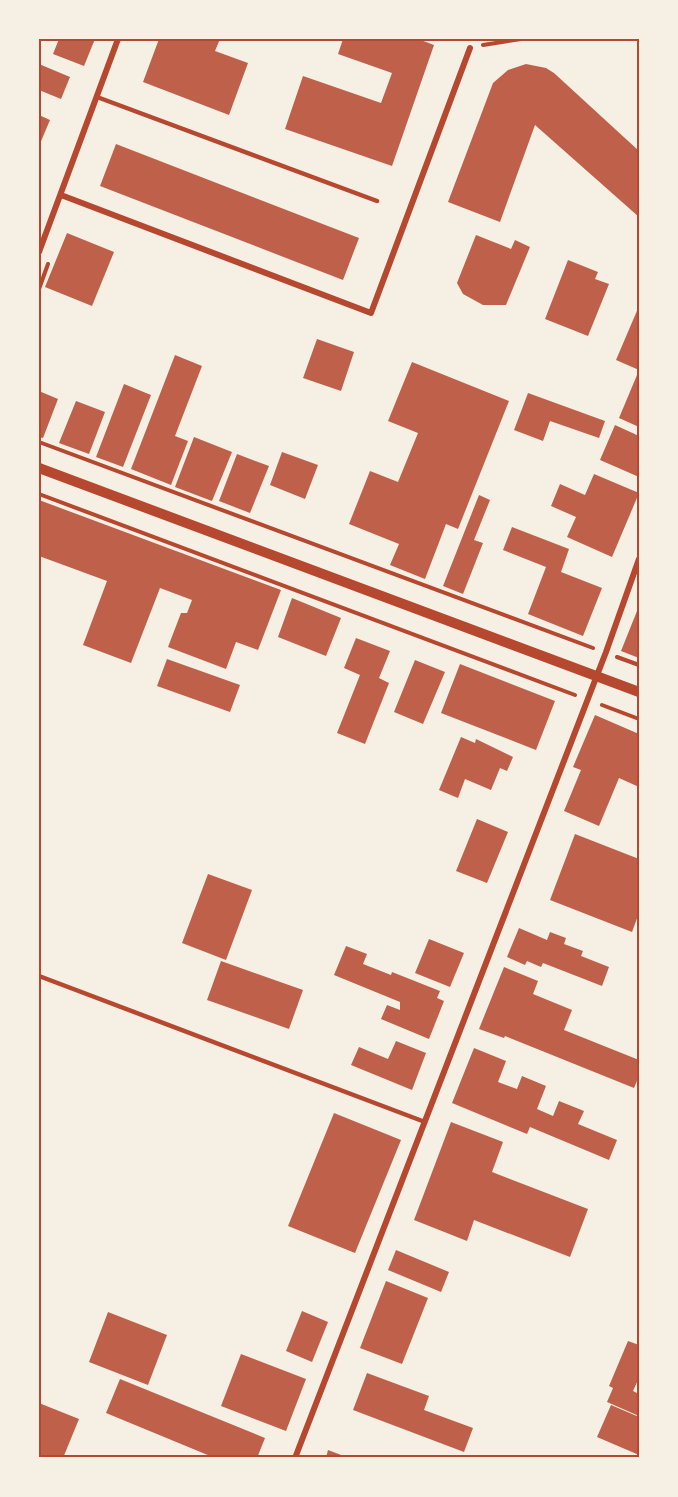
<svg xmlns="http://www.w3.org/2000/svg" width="678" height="1497" viewBox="0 0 678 1497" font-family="Georgia,serif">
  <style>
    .building { fill: #bf614a }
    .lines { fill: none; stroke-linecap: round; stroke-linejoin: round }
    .path { stroke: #b5482f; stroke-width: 4 }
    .service { stroke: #b5482f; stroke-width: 4.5 }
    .minor { stroke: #b5482f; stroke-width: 6 }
    .tertiary { stroke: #b5482f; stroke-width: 10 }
    .neatline { fill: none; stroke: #b5482f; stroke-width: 2 }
  </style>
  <rect width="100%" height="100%" fill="#f6efe4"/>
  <path class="building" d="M 59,39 L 95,39 L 84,66 L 53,54 Z
    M 159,39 L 220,39 L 215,51 L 248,63 L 229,115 L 143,82 Z
    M 343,39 L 418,39 L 434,45 L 392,166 L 285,129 L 303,76 L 381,103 L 392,73 L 338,54 Z
    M 39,64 L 70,77 L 61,99 L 39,90 Z
    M 526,64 L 546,68 L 554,73 L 639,151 L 639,217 L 535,125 L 500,222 L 448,202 L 493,83 L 508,70 Z
    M 39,115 L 50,120 L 39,146 Z
    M 116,144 L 359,238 L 343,280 L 100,186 Z
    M 67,233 L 114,252 L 92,306 L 45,287 Z
    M 476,235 L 511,249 L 515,240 L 530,247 L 506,305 L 483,305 L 463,294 L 457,283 Z
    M 568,260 L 598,272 L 595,279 L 609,284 L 588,336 L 545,319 Z
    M 639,306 L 639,370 L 616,360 Z
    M 317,339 L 354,352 L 341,391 L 303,378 Z
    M 175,355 L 202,366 L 175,436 L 188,441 L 171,485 L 131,469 Z
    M 412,362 L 509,401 L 458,529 L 446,524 L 425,579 L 390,565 L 399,544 L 349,524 L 370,471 L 398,482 L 418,433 L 388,421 Z
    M 637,375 L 639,376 L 639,427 L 619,418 Z
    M 124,384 L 151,395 L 123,467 L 96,457 Z
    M 39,391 L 58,399 L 43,438 L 39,437 Z
    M 528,393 L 605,421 L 599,438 L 550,421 L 543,441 L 514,430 Z
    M 76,401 L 105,412 L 89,454 L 59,443 Z
    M 615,425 L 639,436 L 639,477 L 600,460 Z
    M 194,437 L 232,452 L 212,501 L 175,487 Z
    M 282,452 L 318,465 L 305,499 L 270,485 Z
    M 237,454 L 269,466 L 250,513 L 219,501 Z
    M 594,474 L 639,493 L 612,557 L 567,537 L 576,517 L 551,506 L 560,484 L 585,495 Z
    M 479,495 L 490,500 L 474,540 L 483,543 L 463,594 L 443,586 Z
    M 39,500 L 281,590 L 258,650 L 236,642 L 226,669 L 168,647 L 181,613 L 187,613 L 192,600 L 160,588 L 131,663 L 83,645 L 107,581 L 39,556 Z
    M 512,527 L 569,549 L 561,572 L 602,588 L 583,636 L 528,614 L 546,567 L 503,550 Z
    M 292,598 L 341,618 L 326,656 L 278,637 Z
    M 639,606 L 639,658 L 621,651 Z
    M 356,638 L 390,651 L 379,678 L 389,683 L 365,744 L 337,733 L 360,675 L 344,668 Z
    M 167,659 L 240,685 L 230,712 L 157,686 Z
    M 415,660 L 445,672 L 423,724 L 394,712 Z
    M 460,664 L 555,701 L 536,750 L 441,713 Z
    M 595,715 L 639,734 L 639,787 L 619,778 L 599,826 L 564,811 L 581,770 L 573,767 Z
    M 461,737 L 475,743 L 476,739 L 513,757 L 507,771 L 500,768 L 491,790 L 465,779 L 458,798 L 439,790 Z
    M 477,819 L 508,832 L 487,883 L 456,871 Z
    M 575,834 L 639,859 L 639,913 L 632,932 L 550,900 Z
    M 208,874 L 252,890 L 226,960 L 182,943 Z
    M 519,928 L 547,940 L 550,932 L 566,938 L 564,944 L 583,951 L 581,956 L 609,967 L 602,986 L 543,963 L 541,967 L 527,961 L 525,965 L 507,957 Z
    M 429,939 L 464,953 L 450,987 L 415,973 Z
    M 346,946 L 367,954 L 363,964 L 391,975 L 392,972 L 440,991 L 437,998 L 444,1001 L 429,1039 L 381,1019 L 387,1005 L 400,1010 L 400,1002 L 334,975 Z
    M 221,961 L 303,990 L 289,1029 L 207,1000 Z
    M 504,967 L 538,981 L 533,994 L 572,1010 L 564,1030 L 639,1060 L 639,1076 L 634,1088 L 505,1036 L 504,1038 L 479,1029 Z
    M 396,1041 L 426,1053 L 412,1090 L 351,1065 L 359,1047 L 388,1059 Z
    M 474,1048 L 506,1061 L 498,1082 L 517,1089 L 522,1076 L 546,1086 L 537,1109 L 553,1116 L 559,1101 L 584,1111 L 578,1124 L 617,1140 L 609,1160 L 530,1127 L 527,1134 L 452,1103 Z
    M 334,1113 L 401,1140 L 355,1253 L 288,1226 Z
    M 451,1122 L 503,1142 L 492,1172 L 588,1209 L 570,1257 L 474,1220 L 467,1241 L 414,1220 Z
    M 396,1250 L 449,1272 L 441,1292 L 388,1270 Z
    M 386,1281 L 428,1298 L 402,1364 L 360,1348 Z
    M 302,1311 L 328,1322 L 312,1362 L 286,1351 Z
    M 108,1312 L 167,1335 L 148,1385 L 89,1362 Z
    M 628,1341 L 639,1345 L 639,1378 L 633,1391 L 639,1394 L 639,1416 L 607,1402 L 613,1388 L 609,1386 Z
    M 241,1354 L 306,1379 L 286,1431 L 221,1406 Z
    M 367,1373 L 429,1396 L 424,1410 L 473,1428 L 464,1452 L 353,1410 Z
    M 120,1379 L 265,1438 L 257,1458 L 215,1458 L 106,1413 Z
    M 39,1403 L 79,1419 L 63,1458 L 39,1458 Z
    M 611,1405 L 639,1417 L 639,1455 L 597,1437 Z
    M 328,1450 L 349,1458 L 326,1458 Z"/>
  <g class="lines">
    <path class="path" d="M 483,45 L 521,39
      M 39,289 L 48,264
      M 39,442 L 593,648
      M 39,494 L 575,695
      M 617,657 L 639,665
      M 602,705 L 639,719"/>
    <path class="service" d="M 97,97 L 377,201
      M 39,976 L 425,1122"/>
    <path class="minor" d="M 61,195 L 371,313 L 470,48
      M 39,252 L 118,39
      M 295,1458 L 606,652 L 639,559"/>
    <path class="tertiary" d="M 39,468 L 639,692"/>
  </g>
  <rect width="678" height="1497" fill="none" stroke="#f6efe4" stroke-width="81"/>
  <rect x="40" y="40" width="598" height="1416" class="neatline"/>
</svg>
